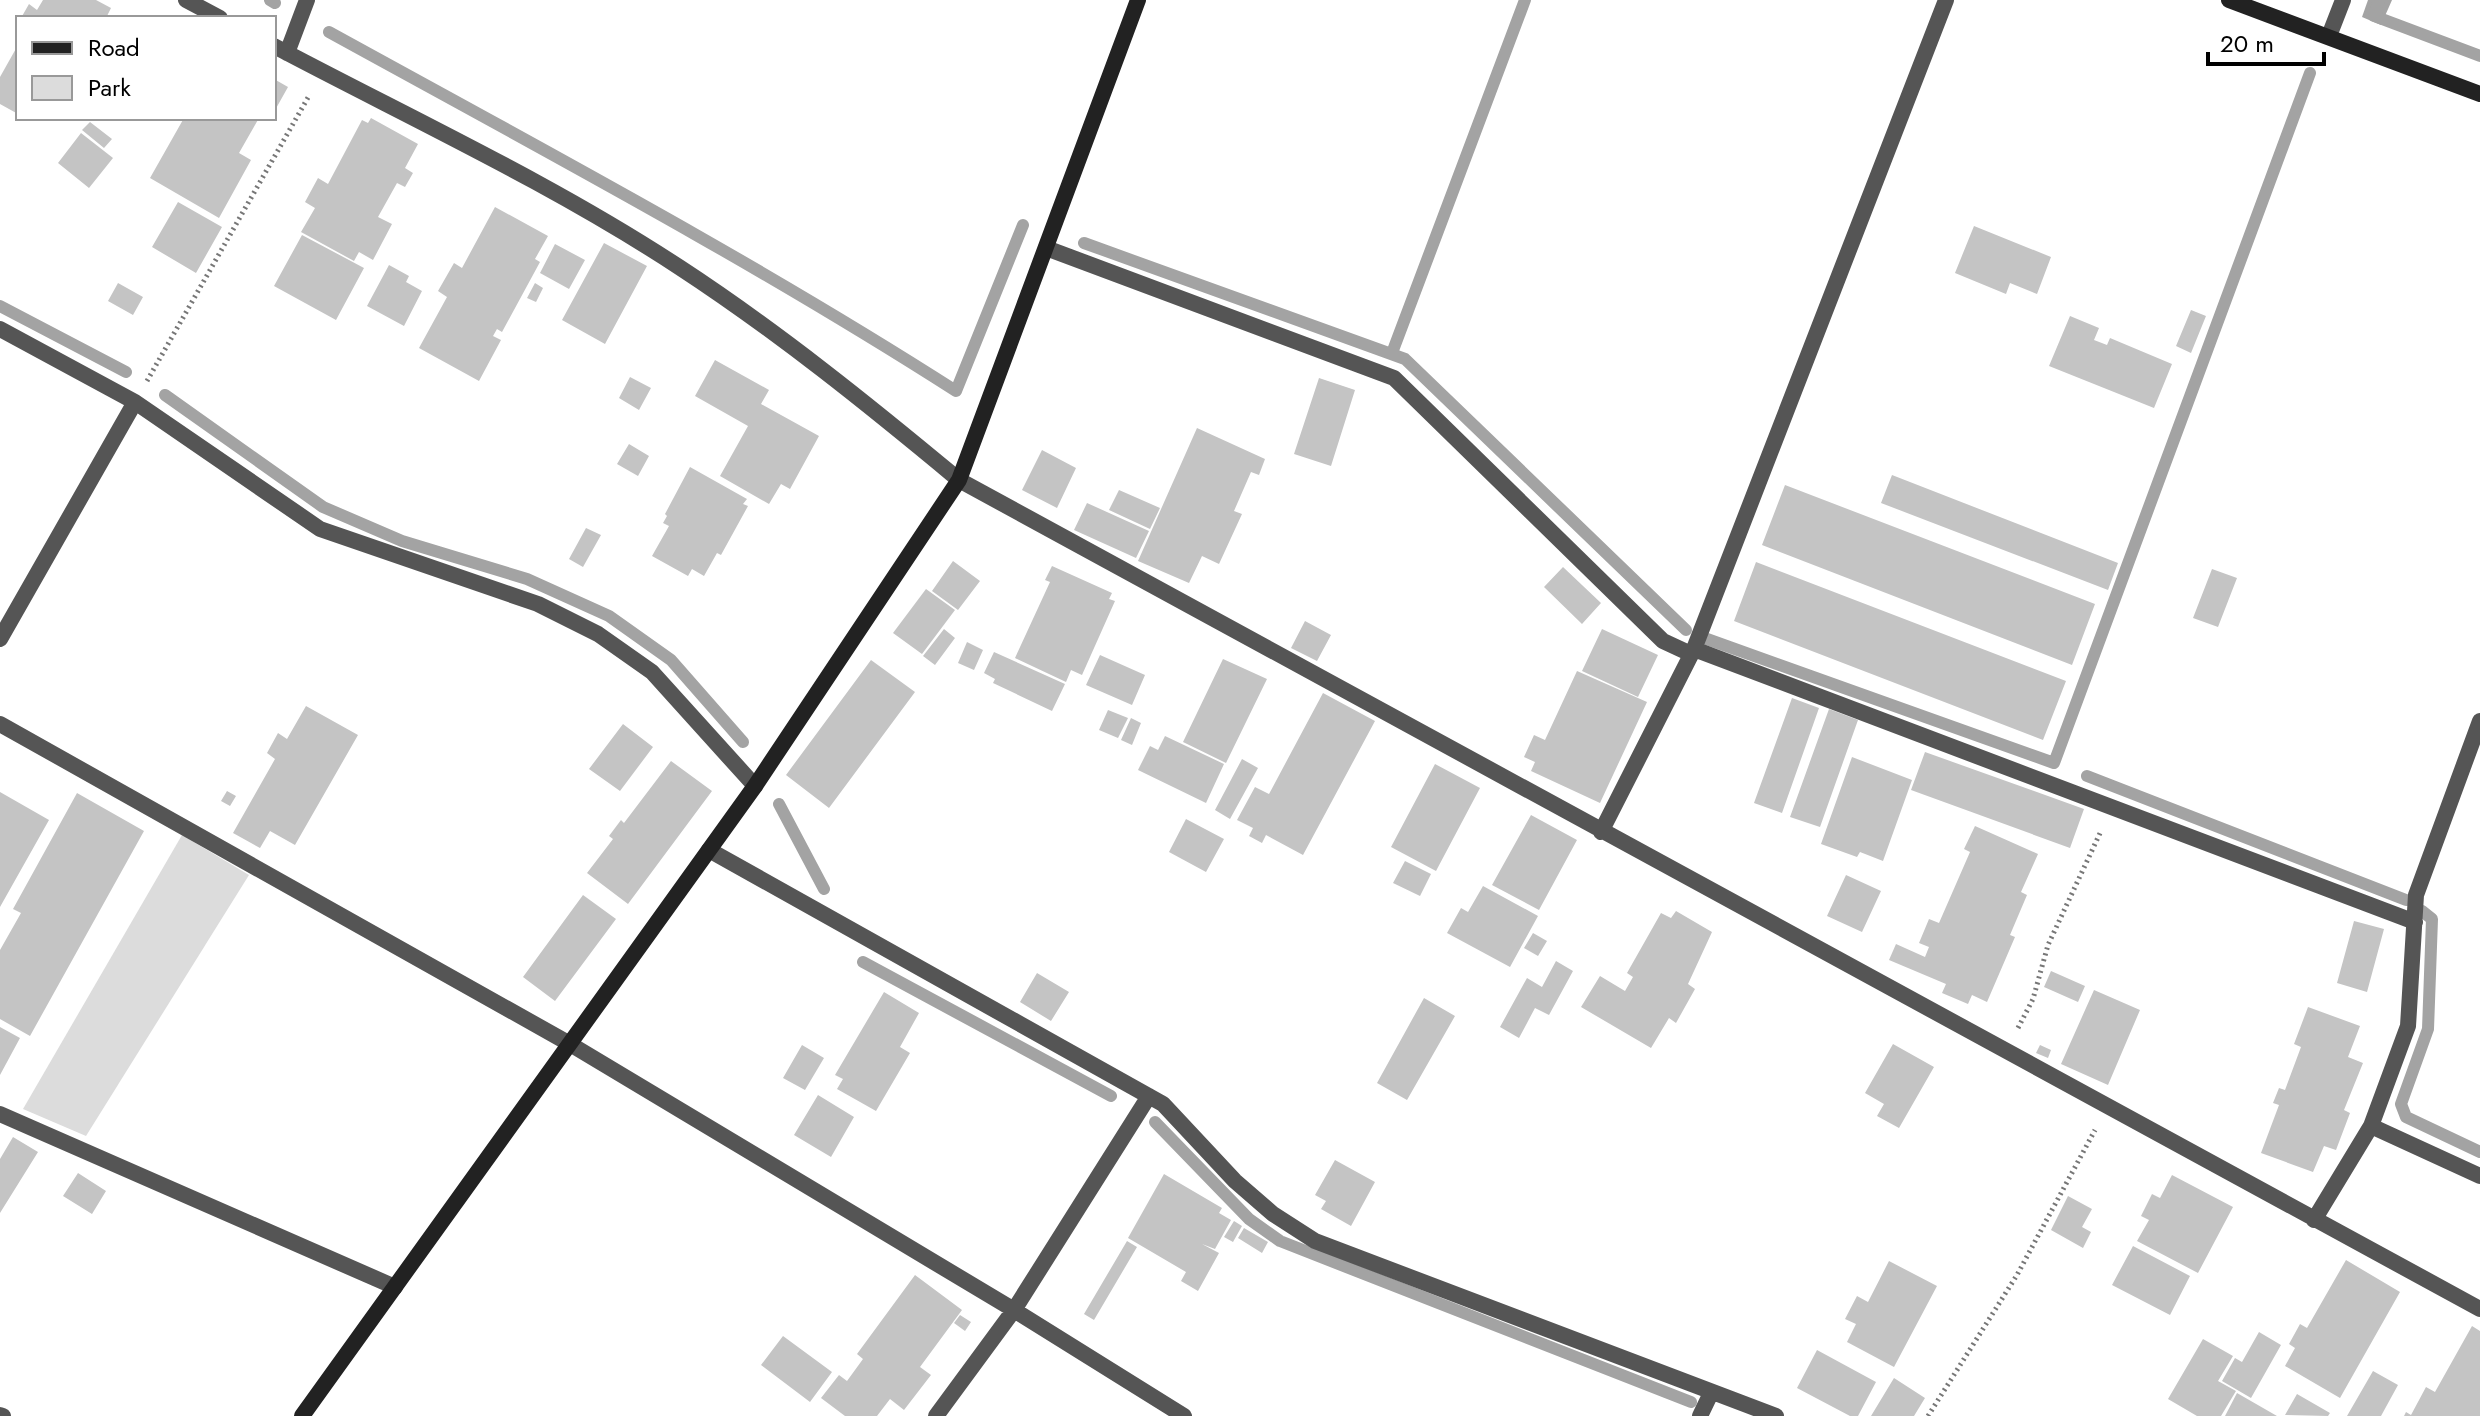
<svg xmlns="http://www.w3.org/2000/svg" width="2480" height="1416" viewBox="0 0 2480 1416" font-family="Jost,sans-serif">
  <style>
    .green { fill: #dcdcdc }
    .water { fill: #a3a3a3 }
    .lines { fill: none; stroke-linecap: round; stroke-linejoin: round }
    .stream { stroke: #a3a3a3; stroke-width: 12 }
    .building { fill: #c4c4c4 }
    .path { stroke: #777; stroke-width: 5; stroke-dasharray: 2 4; stroke-linecap: butt }
    .street { stroke: #555; stroke-width: 16 }
    .secondary { stroke: #222; stroke-width: 16 }
  </style>
  <rect width="100%" height="100%" fill="#fff"/>
  <path class="green" d="M 182,835 L 249,875 L 86,1136 L 23,1109 Z"/>
  <path class="water" d="M 2368,0 L 2392,0 L 2381,25 L 2362,17 Z"/>
  <g class="lines">
    <path class="stream" d="M 270,0 L 275,3
      M 2379,0 L 2374,16 L 2480,56
      M 329,32 C 540,148 753,261 956,391 L 1023,225
      M 1084,243 L 1405,359 L 1686,630
      M 0,306 L 126,372
      M 1392,353 L 1525,0
      M 165,395 L 323,507 L 402,541 L 527,579 L 609,616 L 671,660 L 743,742
      M 1707,639 L 2054,763 L 2310,73
      M 2087,776 L 2406,900
      M 779,804 L 824,889
      M 2422,911 L 2432,919 L 2428,1029 L 2401,1104 L 2406,1117 L 2480,1152
      M 863,962 L 1111,1096
      M 1155,1122 L 1249,1219 L 1280,1241 L 1691,1402"/>
  </g>
  <path class="building" d="M 43,0 L 96,0 L 111,8 L 106,18 L 21,18 L 29,4 L 37,10 Z
    M 18,45 L 18,114 L 0,104 L 0,77 Z
    M 274,79 L 288,87 L 274,112 Z
    M 184,118 L 259,118 L 239,153 L 251,160 L 219,218 L 150,178 Z
    M 371,118 L 418,144 L 405,168 L 413,173 L 405,187 L 397,183 L 378,217 L 392,224 L 373,260 L 359,252 L 354,261 L 301,232 L 315,208 L 305,202 L 318,178 L 328,184 L 362,120 L 368,123 Z
    M 90,122 L 112,139 L 104,148 L 82,130 Z
    M 81,133 L 113,158 L 89,188 L 58,163 Z
    M 178,202 L 222,227 L 196,273 L 152,247 Z
    M 495,207 L 548,236 L 535,259 L 540,262 L 502,332 L 497,329 L 493,336 L 501,340 L 479,381 L 419,348 L 447,297 L 438,291 L 454,263 L 462,268 Z
    M 1974,226 L 2051,257 L 2037,294 L 2010,283 L 2006,294 L 1955,273 Z
    M 302,235 L 364,268 L 336,320 L 274,286 Z
    M 604,243 L 647,266 L 605,344 L 562,320 Z
    M 555,244 L 585,260 L 569,289 L 540,273 Z
    M 389,265 L 409,276 L 406,282 L 422,291 L 404,326 L 367,306 Z
    M 118,283 L 143,297 L 133,315 L 108,301 Z
    M 535,283 L 543,288 L 536,302 L 527,298 Z
    M 2191,310 L 2206,316 L 2191,353 L 2176,346 Z
    M 2070,316 L 2099,328 L 2094,340 L 2107,345 L 2110,338 L 2172,364 L 2154,408 L 2049,366 Z
    M 715,360 L 769,390 L 761,404 L 819,436 L 790,489 L 781,484 L 769,504 L 720,476 L 748,426 L 695,396 Z
    M 630,377 L 651,388 L 639,410 L 619,398 Z
    M 1319,378 L 1355,390 L 1331,466 L 1294,454 Z
    M 1197,428 L 1265,459 L 1259,475 L 1251,472 L 1234,511 L 1242,514 L 1219,564 L 1202,556 L 1189,583 L 1138,561 Z
    M 629,444 L 649,456 L 638,476 L 617,464 Z
    M 1042,450 L 1076,468 L 1057,508 L 1022,490 Z
    M 690,467 L 747,499 L 743,504 L 748,506 L 721,555 L 717,553 L 704,576 L 692,569 L 688,576 L 652,556 L 669,526 L 663,523 L 667,516 L 665,514 Z
    M 1892,475 L 2118,563 L 2108,590 L 1881,503 Z
    M 1785,485 L 2095,604 L 2072,665 L 1762,545 Z
    M 1119,490 L 1160,508 L 1150,529 L 1109,510 Z
    M 1087,503 L 1149,531 L 1136,558 L 1074,530 Z
    M 586,528 L 601,535 L 583,567 L 569,559 Z
    M 953,561 L 980,581 L 958,610 L 932,591 Z
    M 1756,562 L 2066,681 L 2043,740 L 1734,621 Z
    M 1052,566 L 1112,593 L 1109,599 L 1115,601 L 1082,675 L 1071,670 L 1066,682 L 1015,658 L 1050,582 L 1045,580 Z
    M 1563,567 L 1601,603 L 1582,624 L 1544,587 Z
    M 2212,569 L 2237,578 L 2218,627 L 2193,618 Z
    M 926,589 L 955,610 L 922,654 L 893,633 Z
    M 1305,621 L 1331,635 L 1317,661 L 1291,648 Z
    M 944,629 L 955,638 L 935,665 L 923,656 Z
    M 1602,629 L 1658,655 L 1638,697 L 1582,671 Z
    M 967,642 L 983,650 L 974,670 L 958,663 Z
    M 994,652 L 1065,684 L 1052,711 L 993,683 L 995,679 L 984,673 Z
    M 1100,655 L 1145,675 L 1132,705 L 1086,685 Z
    M 1223,659 L 1267,679 L 1226,763 L 1183,742 Z
    M 871,660 L 915,692 L 829,808 L 786,775 Z
    M 1577,671 L 1647,702 L 1600,803 L 1531,771 L 1535,762 L 1524,757 L 1534,735 L 1545,740 Z
    M 1323,693 L 1375,721 L 1303,855 L 1266,835 L 1262,843 L 1249,836 L 1253,828 L 1237,820 L 1255,787 L 1269,794 Z
    M 1792,698 L 1819,708 L 1782,813 L 1754,803 Z
    M 306,706 L 358,735 L 295,845 L 270,831 L 260,848 L 233,833 L 275,759 L 267,753 L 278,733 L 287,739 Z
    M 1829,709 L 1858,720 L 1820,827 L 1790,817 Z
    M 1108,710 L 1128,718 L 1118,738 L 1099,730 Z
    M 1131,718 L 1141,723 L 1132,745 L 1121,740 Z
    M 623,724 L 653,747 L 620,791 L 589,769 Z
    M 1165,736 L 1224,764 L 1206,803 L 1138,770 L 1150,746 L 1158,750 Z
    M 1925,752 L 2084,809 L 2070,848 L 1911,790 Z
    M 1852,757 L 1912,780 L 1883,861 L 1860,852 L 1857,857 L 1821,844 Z
    M 1242,759 L 1258,768 L 1230,819 L 1215,810 Z
    M 671,761 L 712,791 L 628,904 L 587,873 L 613,839 L 609,836 L 621,820 L 624,823 Z
    M 1435,764 L 1480,788 L 1436,871 L 1391,847 Z
    M 227,791 L 236,796 L 230,806 L 221,801 Z
    M 0,792 L 49,820 L 0,907 Z
    M 77,793 L 144,831 L 30,1036 L 0,1019 L 0,950 L 21,913 L 13,909 Z
    M 1531,815 L 1577,840 L 1539,910 L 1492,885 Z
    M 1186,819 L 1224,839 L 1206,872 L 1169,852 Z
    M 1975,826 L 2038,854 L 2021,892 L 2027,895 L 2010,935 L 2015,937 L 1987,1002 L 1972,995 L 1968,1004 L 1942,993 L 1946,984 L 1889,960 L 1896,944 L 1925,957 L 1929,947 L 1919,943 L 1929,919 L 1939,923 L 1970,852 L 1964,849 Z
    M 1405,861 L 1431,874 L 1420,896 L 1393,883 Z
    M 1846,875 L 1881,891 L 1862,932 L 1827,916 Z
    M 1483,886 L 1538,916 L 1510,967 L 1447,933 L 1461,908 L 1468,912 Z
    M 583,895 L 616,919 L 555,1001 L 523,977 Z
    M 1676,911 L 1712,932 L 1688,984 L 1695,989 L 1676,1023 L 1669,1018 L 1651,1048 L 1581,1007 L 1600,976 L 1625,991 L 1633,977 L 1627,973 L 1661,913 L 1671,918 Z
    M 2354,921 L 2384,929 L 2367,992 L 2337,983 Z
    M 1533,933 L 1547,941 L 1538,956 L 1524,948 Z
    M 1556,961 L 1573,971 L 1549,1015 L 1535,1008 L 1519,1038 L 1500,1027 L 1527,978 L 1542,987 Z
    M 2051,971 L 2085,986 L 2078,1002 L 2044,987 Z
    M 1037,973 L 1069,992 L 1051,1021 L 1020,1002 Z
    M 2094,990 L 2140,1010 L 2108,1085 L 2061,1064 Z
    M 884,992 L 919,1013 L 900,1047 L 910,1053 L 876,1111 L 837,1089 L 843,1079 L 835,1075 Z
    M 1424,998 L 1455,1016 L 1407,1100 L 1377,1083 Z
    M 2308,1007 L 2360,1026 L 2348,1057 L 2363,1063 L 2344,1110 L 2350,1113 L 2336,1150 L 2324,1146 L 2313,1172 L 2261,1153 L 2279,1105 L 2273,1103 L 2279,1088 L 2285,1090 L 2301,1047 L 2294,1044 Z
    M 0,1027 L 20,1038 L 0,1075 Z
    M 1893,1044 L 1934,1067 L 1899,1128 L 1877,1116 L 1884,1104 L 1865,1093 Z
    M 802,1045 L 824,1058 L 805,1090 L 783,1078 Z
    M 2040,1045 L 2051,1050 L 2048,1058 L 2036,1053 Z
    M 818,1095 L 854,1117 L 831,1157 L 794,1135 Z
    M 13,1137 L 38,1152 L 0,1213 L 0,1159 Z
    M 1335,1160 L 1375,1182 L 1351,1226 L 1321,1209 L 1326,1201 L 1315,1195 Z
    M 78,1173 L 106,1191 L 92,1214 L 63,1196 Z
    M 1164,1174 L 1222,1208 L 1219,1213 L 1231,1220 L 1215,1249 L 1202,1244 L 1219,1253 L 1198,1291 L 1181,1281 L 1186,1272 L 1128,1238 Z
    M 2172,1175 L 2233,1207 L 2198,1273 L 2137,1241 L 2149,1220 L 2141,1216 L 2152,1194 L 2160,1198 Z
    M 2068,1196 L 2092,1209 L 2082,1227 L 2091,1232 L 2083,1248 L 2051,1230 Z
    M 1234,1221 L 1242,1226 L 1233,1242 L 1224,1237 Z
    M 1244,1228 L 1268,1242 L 1262,1253 L 1238,1238 Z
    M 1127,1241 L 1137,1247 L 1094,1320 L 1084,1314 Z
    M 2133,1246 L 2190,1276 L 2170,1315 L 2112,1285 Z
    M 2346,1260 L 2400,1292 L 2340,1398 L 2285,1366 L 2295,1348 L 2289,1344 L 2300,1324 L 2307,1328 Z
    M 1889,1261 L 1937,1286 L 1894,1367 L 1847,1342 L 1856,1324 L 1845,1319 L 1857,1296 L 1868,1302 Z
    M 915,1275 L 962,1310 L 920,1367 L 931,1375 L 904,1410 L 890,1399 L 877,1416 L 845,1416 L 821,1398 L 839,1375 L 847,1381 L 863,1359 L 857,1354 Z
    M 960,1315 L 971,1322 L 965,1331 L 954,1323 Z
    M 2472,1326 L 2480,1331 L 2480,1416 L 2404,1416 L 2406,1412 L 2411,1415 L 2426,1387 L 2435,1392 Z
    M 2259,1332 L 2281,1345 L 2251,1398 L 2222,1381 L 2235,1358 L 2242,1362 Z
    M 783,1336 L 832,1372 L 810,1402 L 761,1365 Z
    M 2203,1339 L 2233,1356 L 2218,1381 L 2236,1391 L 2221,1416 L 2197,1416 L 2168,1399 Z
    M 1817,1350 L 1876,1382 L 1858,1416 L 1850,1416 L 1797,1388 Z
    M 2373,1371 L 2398,1385 L 2381,1416 L 2347,1416 Z
    M 1894,1378 L 1925,1398 L 1914,1416 L 1871,1416 Z
    M 2237,1393 L 2277,1416 L 2225,1416 Z
    M 2297,1394 L 2330,1413 L 2328,1416 L 2285,1415 Z"/>
  <g class="lines">
    <path class="path" d="M 147,381 L 310,94
      M 2018,1028 L 2033,999 L 2048,945 L 2101,831
      M 1928,1416 L 2017,1275 L 2095,1130"/>
    <path class="street" d="M 186,0 L 220,18
      M 2329,36 L 2343,0
      M 274,46 C 410,118 551,183 679,267 C 777,331 870,406 959,480 L 2480,1309
      M 287,53 L 307,0
      M 1046,248 L 1394,378 L 1663,641 L 1691,654
      M 0,329 L 135,402 L 320,529 L 538,604 L 598,634 L 652,672 L 755,786
      M 0,639 L 135,402
      M 1694,649 L 2415,922
      M 0,724 L 570,1044 L 1014,1310 L 1184,1416
      M 1601,832 L 1694,649 L 1946,0
      M 709,850 L 1163,1104 L 1235,1181 L 1273,1214 L 1315,1241 L 1776,1416
      M 0,1114 L 395,1287
      M 2371,1126 L 2480,1176
      M 2314,1220 L 2371,1126 L 2408,1026 L 2416,895 L 2480,721
      M 0,1415 L 3,1416
      M 936,1416 L 1014,1310 L 1149,1096
      M 1700,1416 L 1711,1393"/>
    <path class="secondary" d="M 2229,0 L 2480,94
      M 302,1416 L 755,786 L 959,480 L 1138,0"/>
  </g>
  <rect x="16" y="16" width="260" height="104" fill="#ffffff" stroke="#999999" stroke-width="2"/>
  <rect x="32" y="42" width="40" height="12" fill="#222222" stroke="#999999" stroke-width="2"/>
  <text x="88" y="56" font-size="24" fill="#000000">Road</text>
  <rect x="32" y="76" width="40" height="24" fill="#dcdcdc" stroke="#999999" stroke-width="2"/>
  <text x="88" y="96" font-size="24" fill="#000000">Park</text>
  <path d="M2208 52v12h116v-12" fill="none" stroke="#000000" stroke-width="4"/>
  <text x="2220" y="52" font-size="24" fill="#000000" stroke="#ffffff" stroke-width="6" paint-order="stroke">20 m</text>
</svg>
